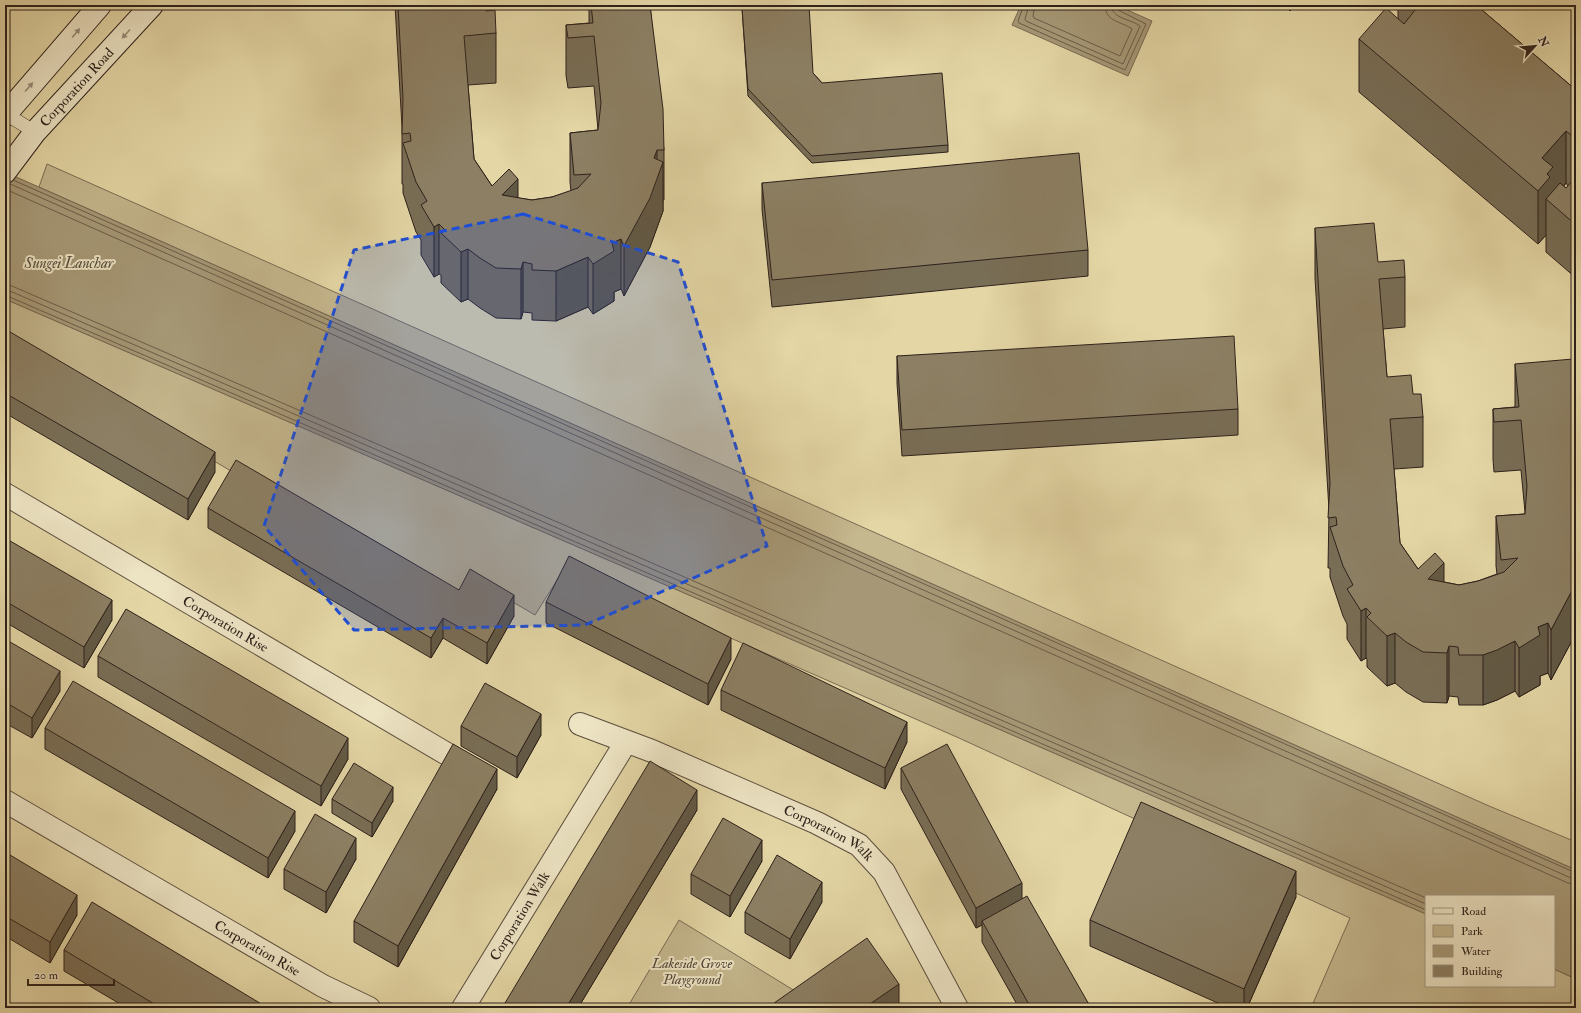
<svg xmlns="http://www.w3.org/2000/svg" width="1581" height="1013" viewBox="0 0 1581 1013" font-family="'IM FELL Double Pica',serif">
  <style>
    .green { fill: #c5b78e; stroke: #796c54 }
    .water { fill: #a69876; stroke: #766852 }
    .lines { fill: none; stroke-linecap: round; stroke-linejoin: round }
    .shore { stroke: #6a5c48; stroke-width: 1 }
    .service-casing { stroke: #5b4e3e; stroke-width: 14 }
    .minor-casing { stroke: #5b4e3e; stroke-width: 24 }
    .secondary-casing { stroke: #2d211b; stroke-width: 24 }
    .service { stroke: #ede4c4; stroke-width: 13 }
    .minor { stroke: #ede4c4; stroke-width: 22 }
    .secondary { stroke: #ede4c4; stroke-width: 22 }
    .wall { fill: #786d55; stroke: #2d211b; fill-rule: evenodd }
    .shaded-wall { fill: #625945; stroke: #2d211b }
    .building { fill: #8c7f63; stroke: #2d211b }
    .oneway { fill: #978c78 }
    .marked { fill: #1d4ed8; fill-opacity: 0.2; stroke: #1d4ed8; stroke-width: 3; stroke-dasharray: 8 5; stroke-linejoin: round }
    .labels { text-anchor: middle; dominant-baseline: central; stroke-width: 4; stroke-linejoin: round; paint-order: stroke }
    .street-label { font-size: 14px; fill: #2d211b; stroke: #ede4c4 }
    .park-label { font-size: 14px; font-style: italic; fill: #534638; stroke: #ede4c4 }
    .water-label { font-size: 15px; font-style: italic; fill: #574b3b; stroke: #ede4c4 }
  </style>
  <rect width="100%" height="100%" fill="#e4d6a5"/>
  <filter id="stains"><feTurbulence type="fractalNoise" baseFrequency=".005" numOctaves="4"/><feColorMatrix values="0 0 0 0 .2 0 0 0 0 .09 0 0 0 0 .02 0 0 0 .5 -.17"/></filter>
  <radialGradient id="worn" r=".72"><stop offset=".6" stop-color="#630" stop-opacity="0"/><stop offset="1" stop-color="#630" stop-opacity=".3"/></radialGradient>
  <path class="green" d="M 47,164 L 1489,806 L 1576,842 L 1576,870 L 39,187 Z
    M 5,299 L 1426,914 L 1426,986 L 1554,986 L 1554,969 L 1576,979 L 1576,1008 L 1311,1008 L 1350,918 L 959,738 L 566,566 L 535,615 L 472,578 L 460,595 L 368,551 L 5,339 Z
    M 679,920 L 795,991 L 772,1008 L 627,1008 Z"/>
  <path class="water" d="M 1021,5 L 1116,5 L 1152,21 L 1128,76 L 1012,25 Z
    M 5,172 L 1576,870 L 1576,979 L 1554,969 L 1554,896 L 1426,896 L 1426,914 L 5,299 Z"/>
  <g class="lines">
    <path class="shore" d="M 1024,5 L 1018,21 L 1019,23 L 1125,70 L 1146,24 L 1118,10 L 1116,5
      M 1029,5 L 1025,19 L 1026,21 L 1123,64 L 1140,26 C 1131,19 1112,19 1111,5
      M 1035,5 L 1033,16 L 1034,18 L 1120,56 L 1132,29 C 1121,21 1105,22 1105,5
      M 13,180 L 1576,873
      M 8,183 L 1571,878 L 1576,878
      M 5,189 L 1568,883 L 1576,884
      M 5,284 L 12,286 L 1426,898
      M 5,290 L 10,291 L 1426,904
      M 5,295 L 1426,910"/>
    <defs>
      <path id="service" d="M 6,114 L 35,132"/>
      <g id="minor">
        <path id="s1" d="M 5,494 L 447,754"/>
        <path id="s2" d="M 580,724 L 652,751 L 817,823 L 859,845 L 884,872 L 957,1008"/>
        <path id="s3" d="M 5,801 L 323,986 L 369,1008"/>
        <path id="s4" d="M 463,1008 L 626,742"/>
      </g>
      <g id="secondary">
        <path d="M 5,115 L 100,5"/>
        <path id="s5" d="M 5,172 L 35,132 L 152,5"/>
      </g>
    </defs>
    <use href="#service" class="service-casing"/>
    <use href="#minor" class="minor-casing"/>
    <use href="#secondary" class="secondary-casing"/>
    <use href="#service" class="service"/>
    <use href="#minor" class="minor"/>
    <use href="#secondary" class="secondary"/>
  </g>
  <path class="wall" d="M 395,5 L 486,5 L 486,11 L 496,33 L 496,83 L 468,85 L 474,159 L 492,186 L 518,198 L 532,200 L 552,197 L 571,191 L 570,182 L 570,133 L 598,130 L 594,86 L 568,88 L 566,75 L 566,25 L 589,23 L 589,5 L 650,5 L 664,150 L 664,200 L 663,200 L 663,211 L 650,247 L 624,296 L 621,289 L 614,292 L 614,301 L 593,314 L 588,307 L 556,321 L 532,320 L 532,313 L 523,312 L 521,319 L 496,318 L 480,308 L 468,299 L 461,302 L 441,283 L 441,275 L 439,274 L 434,277 L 421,255 L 421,240 L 416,232 L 403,193 L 403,184 L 402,184 L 402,127 Z
    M 1284,5 L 1296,5 L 1290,11 Z
    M 1398,5 L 1476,5 L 1576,90 L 1576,278 L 1546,252 L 1546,235 L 1538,244 L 1359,92 L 1359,39 L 1398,19 ZM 1566,183 L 1568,186 L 1566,188 L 1564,186 Z
    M 742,8 L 813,73 L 822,83 L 948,145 L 948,152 L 812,163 L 748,96 Z
    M 762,183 L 1088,250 L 1088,276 L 772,307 L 762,209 Z
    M 1315,228 L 1405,277 L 1405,327 L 1383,329 L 1387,377 L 1413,394 L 1423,417 L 1423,467 L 1394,469 L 1400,543 L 1418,569 L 1444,582 L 1459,585 L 1478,581 L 1497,574 L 1496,566 L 1496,516 L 1525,514 L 1525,512 L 1521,470 L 1494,472 L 1493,459 L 1493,409 L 1515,407 L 1515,364 L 1576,386 L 1576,633 L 1551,680 L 1548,673 L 1540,676 L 1540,685 L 1519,697 L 1515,691 L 1497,700 L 1483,705 L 1459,705 L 1458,697 L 1449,696 L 1447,703 L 1423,702 L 1406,692 L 1395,683 L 1387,686 L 1367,667 L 1367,659 L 1366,658 L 1361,661 L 1347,639 L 1347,624 L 1343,616 L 1330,577 L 1330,568 L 1328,568 L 1329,510 L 1315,278 Z
    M 5,329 L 215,472 L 188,520 L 5,413 Z
    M 897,356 L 1238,409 L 1238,435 L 902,456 L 897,383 Z
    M 208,508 L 459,590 L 514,616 L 487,664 L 443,638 L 431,658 L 208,528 Z
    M 5,538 L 112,620 L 84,668 L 5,622 Z
    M 546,602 L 731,659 L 708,705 L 546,623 Z
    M 5,639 L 60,691 L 32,738 L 5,723 Z
    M 98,656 L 348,759 L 321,806 L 98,677 Z
    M 721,690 L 907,742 L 885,789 L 721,710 Z
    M 461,726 L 541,735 L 517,778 L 461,746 Z
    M 45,728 L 295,831 L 268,878 L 45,749 Z
    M 901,768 L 1022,898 L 1091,1008 L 1019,1008 L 982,942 L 982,925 L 976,928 L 901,789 Z
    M 497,789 L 398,967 L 354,942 L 354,921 Z
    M 332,799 L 393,801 L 372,837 L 332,813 Z
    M 697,810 L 578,1008 L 505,1008 L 505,1003 Z
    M 5,852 L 77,915 L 50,963 L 5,936 Z
    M 356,859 L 326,913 L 284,889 L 284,869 Z
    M 762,861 L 730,917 L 691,894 L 691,874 Z
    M 1296,897 L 1247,1008 L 1229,1008 L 1090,946 L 1090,920 Z
    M 822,902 L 790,959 L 745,933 L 745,912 Z
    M 64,950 L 268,1008 L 127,1008 L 64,971 Z"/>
  <path class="shaded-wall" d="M 1290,5 L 1296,5 L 1290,11 Z
    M 1566,131 L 1566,183 L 1553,198 L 1546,199 L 1546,235 L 1538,244 L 1538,191 L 1542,158 Z
    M 657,150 L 657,178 L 663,162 L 663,211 L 650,247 L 624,296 L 624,246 Z
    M 518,179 L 518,229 L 502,195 Z
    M 439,224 L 439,274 L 434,277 L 434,227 Z
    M 621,239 L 621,289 L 614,292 L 614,301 L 593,314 L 593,264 L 612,243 Z
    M 468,249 L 468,299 L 461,302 L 461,252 Z
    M 588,257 L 588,307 L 556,321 L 556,271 Z
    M 523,262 L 523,312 L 521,319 L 521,269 Z
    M 215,452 L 215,472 L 188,520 L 188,499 Z
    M 1444,563 L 1444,613 L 1428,579 Z
    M 1576,583 L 1576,633 L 1551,680 L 1551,630 Z
    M 514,595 L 514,616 L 487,664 L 487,643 Z
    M 112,600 L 112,620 L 84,668 L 84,647 Z
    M 1366,608 L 1366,658 L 1361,661 L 1361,611 Z
    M 443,618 L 443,638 L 431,658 L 431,638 Z
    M 1548,623 L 1548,673 L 1540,676 L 1540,685 L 1519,697 L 1519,648 L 1538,627 Z
    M 1395,633 L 1395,683 L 1387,686 L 1387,636 Z
    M 731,638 L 731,659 L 708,705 L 708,684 Z
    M 1515,641 L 1515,691 L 1497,700 L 1483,705 L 1483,655 Z
    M 1449,646 L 1449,696 L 1447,703 L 1447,653 Z
    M 60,671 L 60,691 L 32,738 L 32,718 Z
    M 541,714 L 541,735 L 517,778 L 517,757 Z
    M 907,722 L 907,742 L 885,789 L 885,768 Z
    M 348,738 L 348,759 L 321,806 L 321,786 Z
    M 497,769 L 497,789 L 398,967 L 398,946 Z
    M 393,787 L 393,801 L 372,837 L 372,823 Z
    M 697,790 L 697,810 L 578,1008 L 566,1008 Z
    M 295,811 L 295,831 L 268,878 L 268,858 Z
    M 356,838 L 356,859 L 326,913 L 326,892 Z
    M 762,840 L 762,861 L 730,917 L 730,896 Z
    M 1296,871 L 1296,897 L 1247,1008 L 1244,1008 L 1244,989 Z
    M 822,882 L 822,902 L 790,959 L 790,939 Z
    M 1022,883 L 1022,903 L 982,921 L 982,925 L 976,928 L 976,908 Z
    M 77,895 L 77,915 L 50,963 L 50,942 Z
    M 899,984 L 899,1004 L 893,1008 L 864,1008 Z"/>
  <path class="building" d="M 398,5 L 486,5 L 486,11 L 495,10 L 496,33 L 464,36 L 474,159 L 492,186 L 509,169 L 518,179 L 502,195 L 532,200 L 552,197 L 578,188 L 591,174 L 574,175 L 570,133 L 598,130 L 601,103 L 594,36 L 568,38 L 566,25 L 593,23 L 591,5 L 650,5 L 663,109 L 664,150 L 657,150 L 654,158 L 663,162 L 650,198 L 624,246 L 621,239 L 612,243 L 614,251 L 593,264 L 588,257 L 556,271 L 532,270 L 532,264 L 523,262 L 521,269 L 496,268 L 480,258 L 468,249 L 461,252 L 441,233 L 445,230 L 439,224 L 434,227 L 421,205 L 427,201 L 416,182 L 403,143 L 411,141 L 410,133 L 402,134 L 403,98 Z
    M 795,5 L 809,5 L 813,73 L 822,83 L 942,73 L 948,145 L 812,156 L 748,89 L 742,8 Z
    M 1419,5 L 1476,5 L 1576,90 L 1576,139 L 1566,131 L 1542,158 L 1553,167 L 1547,174 L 1550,177 L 1538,191 L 1359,39 L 1386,8 L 1404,24 Z
    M 1079,153 L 1088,250 L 772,280 L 762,183 Z
    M 1572,181 L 1576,184 L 1576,225 L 1546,199 L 1560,183 L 1566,188 Z
    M 1374,223 L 1378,262 L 1404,260 L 1405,277 L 1379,279 L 1387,377 L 1411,375 L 1413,394 L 1421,394 L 1423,417 L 1390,419 L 1400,543 L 1418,569 L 1435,553 L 1444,563 L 1428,579 L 1459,585 L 1478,581 L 1504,572 L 1518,558 L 1501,560 L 1496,516 L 1525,514 L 1527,486 L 1521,420 L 1494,422 L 1493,409 L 1519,407 L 1515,364 L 1573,359 L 1576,386 L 1576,583 L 1551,630 L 1548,623 L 1538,627 L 1540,635 L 1519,648 L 1515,641 L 1497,650 L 1483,655 L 1459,655 L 1458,647 L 1449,646 L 1447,653 L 1423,652 L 1406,642 L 1395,633 L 1387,636 L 1367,617 L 1371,613 L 1366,608 L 1361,611 L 1347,589 L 1353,585 L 1343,566 L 1330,527 L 1337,525 L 1336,517 L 1328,518 L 1330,483 L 1315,228 Z
    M 5,329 L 215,452 L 188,499 L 5,393 Z
    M 1234,336 L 1238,409 L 902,430 L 897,356 Z
    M 236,460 L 459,590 L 470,569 L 514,595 L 487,643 L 443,618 L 431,638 L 208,508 Z
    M 5,538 L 112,600 L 84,647 L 5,601 Z
    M 569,556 L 731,638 L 708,684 L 546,602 Z
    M 126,609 L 348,738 L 321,786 L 98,656 Z
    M 5,639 L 60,671 L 32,718 L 5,702 Z
    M 743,643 L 907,722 L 885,768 L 721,690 Z
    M 73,681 L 295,811 L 268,858 L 45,728 Z
    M 485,683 L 541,714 L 517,757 L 461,726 Z
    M 453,744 L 497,769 L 398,946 L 354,921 Z
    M 947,744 L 1022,883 L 976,908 L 901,768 Z
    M 650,761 L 697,790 L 566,1008 L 512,1008 L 505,1003 Z
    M 354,763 L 393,787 L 372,823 L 332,799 Z
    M 1141,802 L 1296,871 L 1244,989 L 1090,920 Z
    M 315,814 L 356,838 L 326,892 L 284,869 Z
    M 723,818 L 762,840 L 730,896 L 691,874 Z
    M 5,852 L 77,895 L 50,942 L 5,916 Z
    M 777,855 L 822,882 L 790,939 L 745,912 Z
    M 1027,896 L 1091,1008 L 1031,1008 L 982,921 Z
    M 92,902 L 268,1008 L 161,1008 L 64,950 Z
    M 867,938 L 899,984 L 864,1008 L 767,1008 Z"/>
  <defs><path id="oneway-solid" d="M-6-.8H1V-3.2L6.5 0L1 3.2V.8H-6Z"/></defs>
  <g class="oneway">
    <use href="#oneway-solid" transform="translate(76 33) rotate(-49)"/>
    <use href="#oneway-solid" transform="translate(126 34) rotate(132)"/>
    <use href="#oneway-solid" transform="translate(29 87) rotate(-49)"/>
  </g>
  <path class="marked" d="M 523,214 L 678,262 L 767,546 L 585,625 L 354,630 L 264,526 L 354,250 Z"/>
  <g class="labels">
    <g class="street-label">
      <text stroke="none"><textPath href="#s5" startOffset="111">Corporation Road</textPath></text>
      <text stroke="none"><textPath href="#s1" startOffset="256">Corporation Rise</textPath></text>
      <text stroke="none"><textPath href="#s2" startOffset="272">Corporation Walk</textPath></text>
      <text stroke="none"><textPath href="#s4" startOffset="108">Corporation Walk</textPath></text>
      <text stroke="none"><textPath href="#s3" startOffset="292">Corporation Rise</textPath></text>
    </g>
    <g class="park-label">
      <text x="692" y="963">Lakeside Grove<tspan x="692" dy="16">Playground</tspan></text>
    </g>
    <g class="water-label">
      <text x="69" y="263">Sungei Lanchar</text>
    </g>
  </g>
  <rect width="1581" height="1013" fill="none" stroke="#e4d6a5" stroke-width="20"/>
  <rect x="6" y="6" width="1569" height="1001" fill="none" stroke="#2d211b" stroke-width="2"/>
  <rect x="10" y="10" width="1561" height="993" fill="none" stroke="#2d211b"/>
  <rect x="1425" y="895" width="130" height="92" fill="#ede4c4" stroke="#a09680"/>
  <rect x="1433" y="908" width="20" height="6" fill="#ede4c4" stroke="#a09680"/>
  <text x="1461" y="915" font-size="12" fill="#2d211b">Road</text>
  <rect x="1433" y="925" width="20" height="12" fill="#c5b78e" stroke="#a09680"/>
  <text x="1461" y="935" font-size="12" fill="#2d211b">Park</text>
  <rect x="1433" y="945" width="20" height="12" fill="#a69876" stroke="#a09680"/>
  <text x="1461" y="955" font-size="12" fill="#2d211b">Water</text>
  <rect x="1433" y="965" width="20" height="12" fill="#8c7f63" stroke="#a09680"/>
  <text x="1461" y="975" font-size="12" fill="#2d211b">Building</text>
  <g transform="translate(1535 46) rotate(63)" stroke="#ede4c4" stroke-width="3" paint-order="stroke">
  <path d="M0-3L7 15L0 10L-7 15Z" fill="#2d211b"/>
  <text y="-6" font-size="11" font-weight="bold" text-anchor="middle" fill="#2d211b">N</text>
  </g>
  <path d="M28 979v6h86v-6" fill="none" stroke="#2d211b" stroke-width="2"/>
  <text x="34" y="979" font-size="12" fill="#2d211b" stroke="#ede4c4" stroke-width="3" paint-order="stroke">20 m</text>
  <rect width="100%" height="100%" filter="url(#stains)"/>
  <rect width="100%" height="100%" fill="url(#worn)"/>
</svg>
